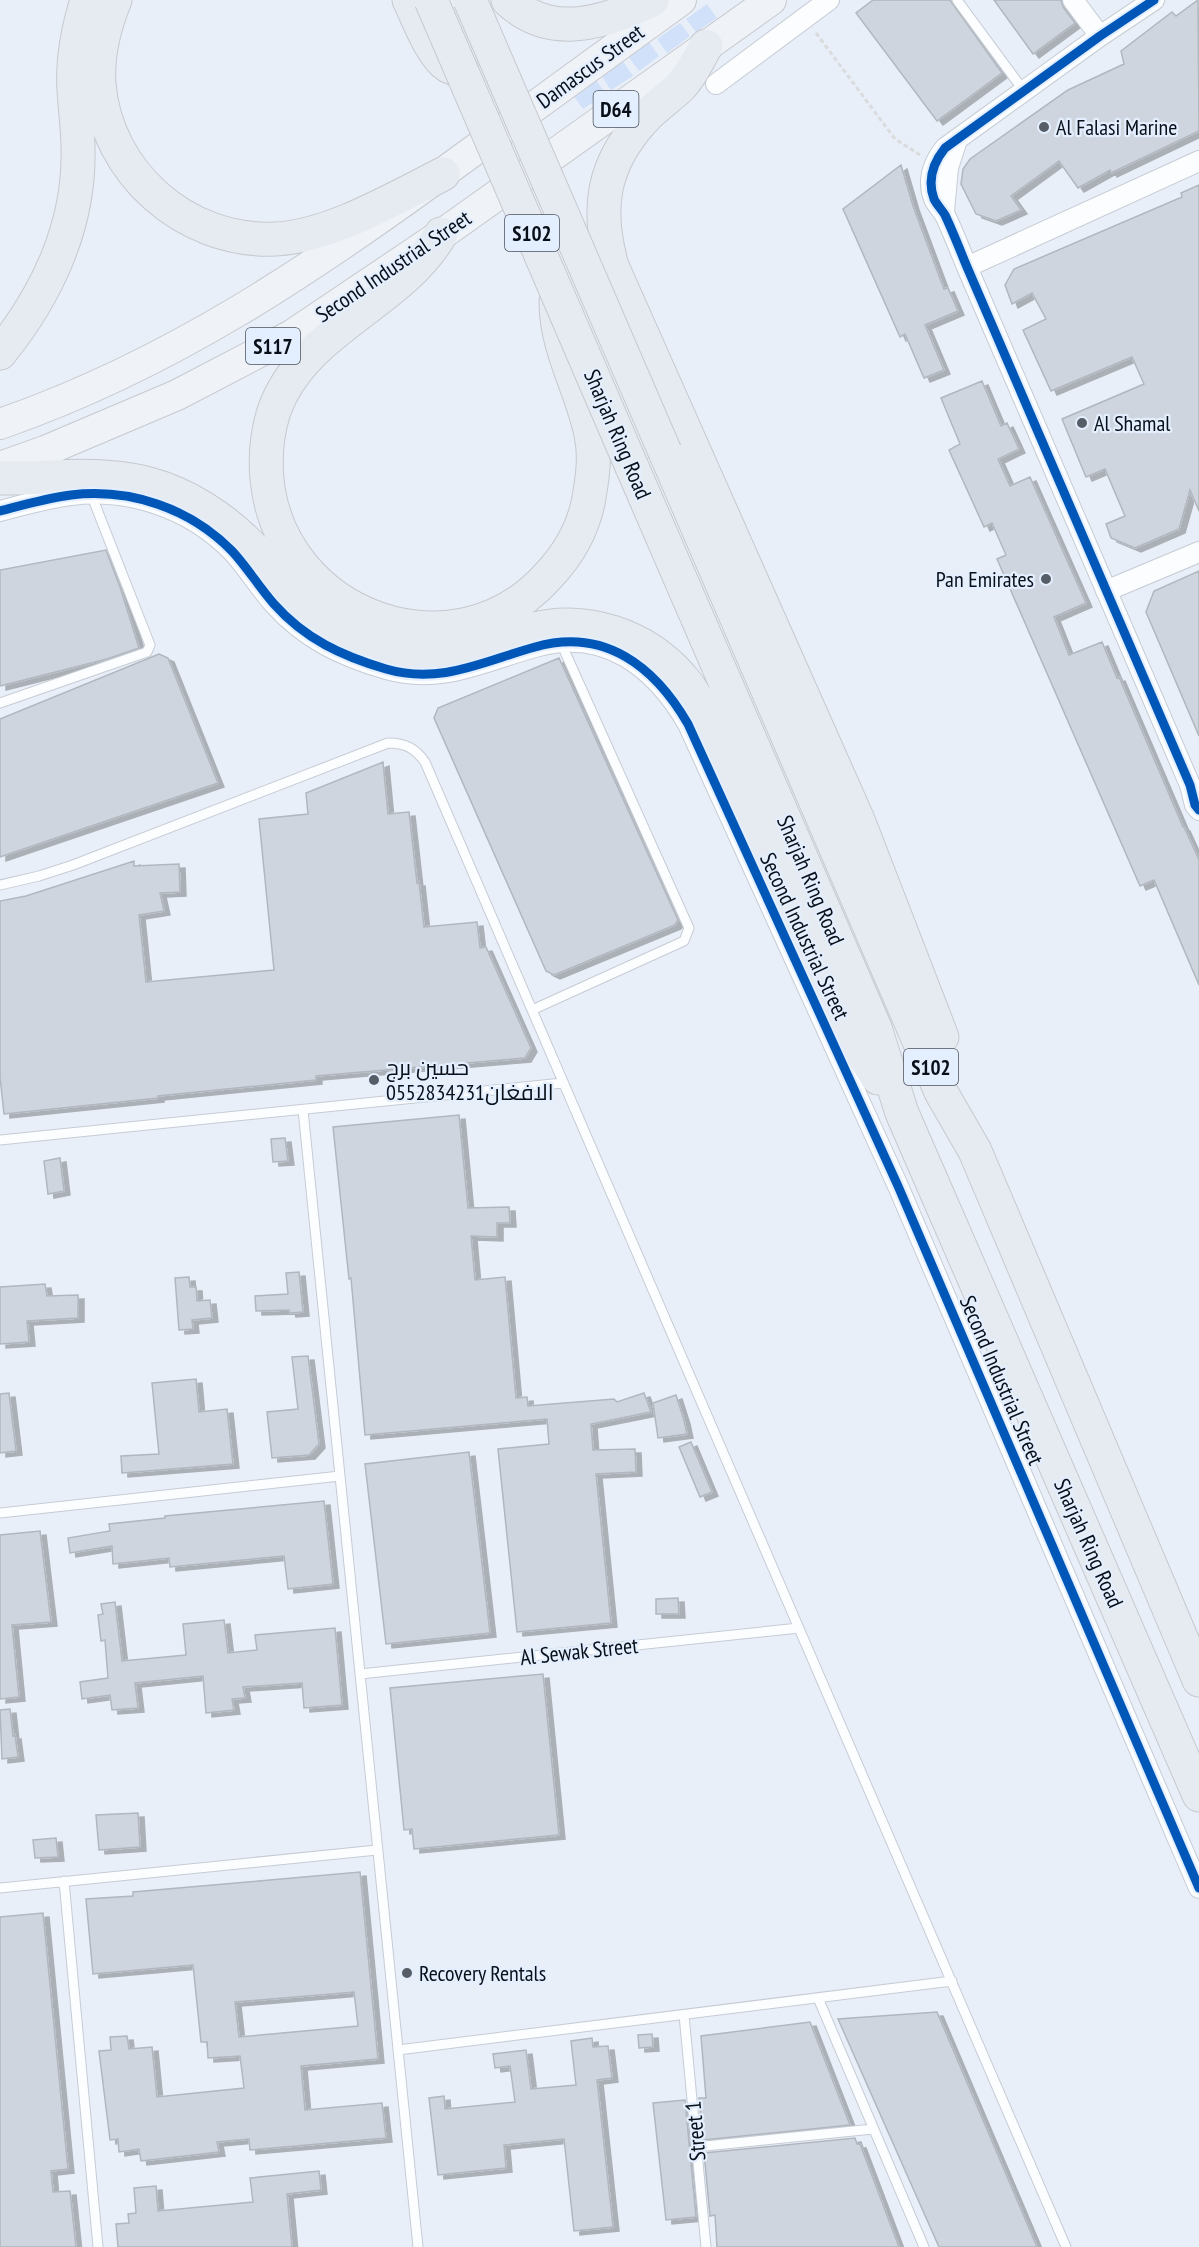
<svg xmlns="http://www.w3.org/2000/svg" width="1199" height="2247" viewBox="0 0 1199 2247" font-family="'PT Sans Narrow',Cairo,sans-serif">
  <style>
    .green { fill: #d1e1f9 }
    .building { fill: #cfd5de; stroke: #b1b7bf; stroke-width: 1.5; fill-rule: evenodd; filter: url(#shadow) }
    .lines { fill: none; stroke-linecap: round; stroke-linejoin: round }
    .service-casing { stroke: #c6ccd5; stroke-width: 11 }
    .minor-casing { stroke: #c6ccd5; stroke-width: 22 }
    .primary-casing { stroke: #c6c9ce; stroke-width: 32 }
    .motorway-casing { stroke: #c6c9ce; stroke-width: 35 }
    .path { stroke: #d9dbdd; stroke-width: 3; stroke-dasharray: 4.5 3; stroke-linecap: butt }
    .service { stroke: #fcfdfe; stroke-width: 9 }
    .minor { stroke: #fcfdfe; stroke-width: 20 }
    .primary { stroke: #eff2f6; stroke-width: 30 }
    .motorway { stroke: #e6ebf2; stroke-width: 33 }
    .motorway-bridge-casing { stroke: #c6c9ce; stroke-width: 35; stroke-linecap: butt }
    .motorway-bridge { stroke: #e6ebf2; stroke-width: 33 }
    .cycleway-casing { stroke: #e3eefe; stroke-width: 13 }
    .cycleway { stroke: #0057b8; stroke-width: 9 }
    .poi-dot { fill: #575d66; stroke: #e3eefe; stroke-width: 2 }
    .labels { text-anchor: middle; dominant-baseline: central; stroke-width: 4.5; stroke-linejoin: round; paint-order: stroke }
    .shield { fill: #e3eefe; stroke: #4a525d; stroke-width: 1.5 }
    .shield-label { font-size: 21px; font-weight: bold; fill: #090f18 }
    .street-label { font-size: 22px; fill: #090f18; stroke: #e3eefe }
    .poi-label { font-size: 22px; fill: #090f18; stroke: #e3eefe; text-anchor: start }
  </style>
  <defs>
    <filter id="shadow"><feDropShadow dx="6" dy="4" stdDeviation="0" flood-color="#0004"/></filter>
  </defs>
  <rect width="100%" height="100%" fill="#e9eff8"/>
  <path class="green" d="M 707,4 L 717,18 L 696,32 L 686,19 Z
    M 680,23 L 690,36 L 667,53 L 657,39 Z
    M 648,41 L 659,56 L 639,71 L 628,56 Z
    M 622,60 L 633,76 L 611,90 L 601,75 Z
    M 596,80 L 606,94 L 583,109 L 573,95 Z"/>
  <path class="building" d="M 873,0 L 950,0 L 1002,73 L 937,121 L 856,13 Z
    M 994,0 L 1061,0 L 1063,7 L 1075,23 L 1033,54 Z
    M 1198,0 L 1199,131 L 1111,173 L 1110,170 L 1078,188 L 1059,161 L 1011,196 L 1021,210 L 996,221 L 976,214 L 961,184 L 963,169 L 970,159 L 1068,90 L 1124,64 L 1121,51 L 1172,12 L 1176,16 Z
    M 901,165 L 913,206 L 944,289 L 948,288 L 958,311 L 925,325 L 944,370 L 924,378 L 905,334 L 900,337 L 843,209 Z
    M 1199,185 L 1199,511 L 1190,490 L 1179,529 L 1135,548 L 1111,538 L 1106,524 L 1125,516 L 1105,469 L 1086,477 L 1062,419 L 1144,384 L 1132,357 L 1051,391 L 1023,330 L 1046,319 L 1032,293 L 1012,304 L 1005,285 L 1014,269 L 1182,197 L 1181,193 Z
    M 982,381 L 1001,426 L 1007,423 L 1019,449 L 998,459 L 1010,486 L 1030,477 L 1086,603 L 1054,617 L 1069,655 L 1102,642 L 1117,678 L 1119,677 L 1183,827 L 1184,827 L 1199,860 L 1199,985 L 1154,880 L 1140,886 L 997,559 L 1006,555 L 992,523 L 984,527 L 949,450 L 960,444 L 941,398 Z
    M 106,550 L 120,587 L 139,648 L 107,659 L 0,686 L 0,570 Z
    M 1199,571 L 1199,736 L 1146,612 L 1154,591 Z
    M 159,654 L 168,658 L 218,783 L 0,857 L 0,719 Z
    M 559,658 L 678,920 L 675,925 L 554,975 L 546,971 L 434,718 L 438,708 Z
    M 383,762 L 388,814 L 409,812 L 417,883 L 419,882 L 424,927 L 477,922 L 480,948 L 486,947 L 531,1048 L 525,1058 L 316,1076 L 316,1080 L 158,1096 L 158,1098 L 4,1114 L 0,1077 L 0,901 L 26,896 L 134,861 L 134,866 L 179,864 L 180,892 L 160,893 L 164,911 L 139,915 L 146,982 L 274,970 L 259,819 L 308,814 L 306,793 Z
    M 459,1115 L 468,1208 L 509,1207 L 510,1223 L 497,1223 L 497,1237 L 471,1236 L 475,1280 L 505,1277 L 516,1398 L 527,1397 L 528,1406 L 614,1399 L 617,1402 L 644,1393 L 651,1412 L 591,1424 L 593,1450 L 635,1449 L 636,1472 L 596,1474 L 611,1623 L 517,1632 L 498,1449 L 549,1444 L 547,1419 L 365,1435 L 351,1278 L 349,1279 L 333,1127 Z
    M 285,1138 L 288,1161 L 273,1162 L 271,1139 Z
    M 60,1158 L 64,1191 L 48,1194 L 44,1161 Z
    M 299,1272 L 303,1312 L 290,1313 L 289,1310 L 256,1311 L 255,1296 L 288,1294 L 286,1273 Z
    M 189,1277 L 190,1287 L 196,1287 L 197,1301 L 210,1300 L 212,1318 L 192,1320 L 193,1329 L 179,1330 L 175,1278 Z
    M 45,1284 L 47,1296 L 78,1295 L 78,1318 L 27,1321 L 29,1342 L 0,1344 L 0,1287 Z
    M 308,1356 L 319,1444 L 309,1455 L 272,1458 L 267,1412 L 298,1409 L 292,1357 Z
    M 196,1379 L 199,1412 L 227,1409 L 233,1464 L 122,1473 L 121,1456 L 159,1454 L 152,1383 Z
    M 9,1393 L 16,1451 L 0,1453 L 0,1394 Z
    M 676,1395 L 684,1420 L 687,1434 L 658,1438 L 653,1403 Z
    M 691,1442 L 712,1492 L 700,1497 L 679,1447 Z
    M 469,1452 L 490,1633 L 386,1644 L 365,1464 Z
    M 324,1501 L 333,1584 L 288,1589 L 284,1556 L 170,1567 L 169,1558 L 113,1564 L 112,1546 L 70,1553 L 68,1538 L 110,1531 L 109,1524 L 165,1518 L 165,1516 Z
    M 40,1531 L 51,1622 L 12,1625 L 19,1697 L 0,1699 L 0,1535 Z
    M 678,1598 L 679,1614 L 656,1614 L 656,1599 Z
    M 115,1602 L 122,1661 L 186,1655 L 183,1624 L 224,1620 L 228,1653 L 257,1650 L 255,1635 L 335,1628 L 342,1705 L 304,1708 L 302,1683 L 243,1687 L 245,1698 L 232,1699 L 234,1710 L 206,1713 L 203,1676 L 135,1683 L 138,1708 L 112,1710 L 110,1695 L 82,1699 L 80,1682 L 108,1678 L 105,1640 L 101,1641 L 98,1615 L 103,1614 L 101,1604 Z
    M 543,1674 L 559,1835 L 414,1849 L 412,1829 L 404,1830 L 390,1688 Z
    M 10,1709 L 13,1736 L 15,1735 L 18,1757 L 2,1759 L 0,1710 Z
    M 138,1813 L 140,1847 L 99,1850 L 96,1815 Z
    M 56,1838 L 58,1857 L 35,1858 L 33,1840 Z
    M 360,1872 L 378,2059 L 301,2066 L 305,2110 L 382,2103 L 386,2138 L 250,2150 L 249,2139 L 217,2142 L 219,2152 L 141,2161 L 139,2149 L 119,2152 L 118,2139 L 110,2140 L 99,2051 L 111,2050 L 110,2037 L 127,2036 L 129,2049 L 152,2047 L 157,2097 L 244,2088 L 240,2056 L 208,2058 L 207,2042 L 201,2042 L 193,1965 L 93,1974 L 86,1899 L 133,1896 L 133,1892 ZM 354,1992 L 358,2026 L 239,2037 L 235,2002 Z
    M 43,1913 L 68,2169 L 51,2171 L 53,2192 L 70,2191 L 76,2247 L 0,2247 L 0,1917 Z
    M 937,2012 L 1037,2247 L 939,2247 L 838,2019 Z
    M 810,2022 L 850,2125 L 703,2140 L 699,2098 L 706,2098 L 701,2036 Z
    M 652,2034 L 653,2047 L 639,2048 L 638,2035 Z
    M 592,2038 L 593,2047 L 608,2046 L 612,2078 L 597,2080 L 613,2227 L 574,2231 L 564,2139 L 504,2145 L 506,2168 L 438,2175 L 429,2098 L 444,2096 L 445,2109 L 515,2102 L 510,2066 L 495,2068 L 493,2054 L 526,2050 L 531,2089 L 576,2085 L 571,2041 Z
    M 685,2100 L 696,2217 L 666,2220 L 653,2103 Z
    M 855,2138 L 857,2144 L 860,2144 L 899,2247 L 717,2247 L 715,2215 L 710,2216 L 704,2153 Z
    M 319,2171 L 321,2190 L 287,2194 L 292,2247 L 118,2247 L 116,2224 L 129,2223 L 128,2214 L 136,2213 L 134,2188 L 156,2186 L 158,2211 L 253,2202 L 250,2178 Z"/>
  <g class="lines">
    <defs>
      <path id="service" d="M 957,0 L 1024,91
        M 0,703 L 147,652 L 150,645 L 91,494
        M 0,885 L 39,876 L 73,865 L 388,743 C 405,743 415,748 425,762 L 1066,2247
        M 532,1010 L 684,941 L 689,928 L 561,643
        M 303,1110 L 418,2247
        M 0,1140 L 563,1083
        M 0,1513 L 340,1476
        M 360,1674 L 799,1628
        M 64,1881 L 98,2247
        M 0,1888 L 377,1850
        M 818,1998 L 924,2247
        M 684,2015 L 706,2247
        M 398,2050 L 952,1981
        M 696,2147 L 873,2129"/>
      <path id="minor" d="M 1073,0 L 1100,36
        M 1154,0 L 1100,36 L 945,148 C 933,163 927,180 934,199 C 937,205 942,210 945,215 C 953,232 960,250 967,267 L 1190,785 L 1195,805 L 1199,810
        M 716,84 L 829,0
        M 944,211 L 948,168 L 957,140
        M 967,267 L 1199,161
        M 0,511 C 23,505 47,498 71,495 C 130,488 190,508 232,551 C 247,567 259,587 274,604 C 305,639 342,656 386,669 C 441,685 484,661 535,647 C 605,627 655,667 688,724 L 898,1186 L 1199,1888
        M 1106,591 L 1199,552"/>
      <path id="primary" d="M 0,424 C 170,365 314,268 458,162 C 532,108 607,54 681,0
        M 0,467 L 45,451 L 177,395 L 292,335 L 448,230 L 771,0"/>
      <path id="motorway" d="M 115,0 C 104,27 97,54 99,84 C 106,172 185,243 275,239 C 329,237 395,198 443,174
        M 409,0 C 418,18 431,55 448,66 C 452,68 458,70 462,71
        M 508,0 C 551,41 606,22 652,0
        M 706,46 C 698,60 692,74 681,86 C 669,98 654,107 643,120 C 602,165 596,209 612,266 L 858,820 L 942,1037
        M 441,234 C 399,306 303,329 274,411 C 267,433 265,457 267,479 C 280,616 454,681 548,576 C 567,556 582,531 588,503 C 592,481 596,457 591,435 C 582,389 556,350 556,302
        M 0,353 C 47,295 80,225 78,149 C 78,129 75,109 74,90 C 72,59 78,29 87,0
        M 665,452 L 941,1092 L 975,1151 L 1199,1680
        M 632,467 L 875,1028 L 902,1113 L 1199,1795
        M 0,478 C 53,479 111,469 162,488 C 199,501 235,527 261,557 C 299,602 323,637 384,650 C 420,657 457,653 492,643 C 505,639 517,633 530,630 C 585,615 645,635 682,678 C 689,685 694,695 700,704 L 842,1014 L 858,1047 L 878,1078"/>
    </defs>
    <use href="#service" class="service-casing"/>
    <use href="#minor" class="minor-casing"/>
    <use href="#primary" class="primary-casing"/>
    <use href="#motorway" class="motorway-casing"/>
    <path class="path" d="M 816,33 L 895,139 L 920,155"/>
    <use href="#service" class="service"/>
    <use href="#minor" class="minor"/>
    <use href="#primary" class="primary"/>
    <use href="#motorway" class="motorway"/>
    <defs>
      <path id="motorway-bridge" d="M 431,0 L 632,467
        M 470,0 L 665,452"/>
    </defs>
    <use href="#motorway-bridge" class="motorway-bridge-casing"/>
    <use href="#motorway-bridge" class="motorway-bridge"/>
    <defs>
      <path id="cycleway" d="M 1154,0 L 1100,36 L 945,148 C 933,163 927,180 934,199 C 937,205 942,210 945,215 C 953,232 960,250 967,267 L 1190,785 L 1195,805 L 1199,810
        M 0,511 C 23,505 47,498 71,495 C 130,488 190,508 232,551 C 247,567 259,587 274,604 C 305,639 342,656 386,669 C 441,685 484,661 535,647 C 605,627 655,667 688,724 L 898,1186 L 1199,1888"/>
    </defs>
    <use href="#cycleway" class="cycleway-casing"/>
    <use href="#cycleway" class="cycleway"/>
  </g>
  <g class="poi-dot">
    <circle cx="1044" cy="127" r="6"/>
    <circle cx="1082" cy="423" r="6"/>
    <circle cx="1046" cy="579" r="6"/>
    <circle cx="374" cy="1080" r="6"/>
    <circle cx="407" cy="1973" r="6"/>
  </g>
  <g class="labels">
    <g class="shield">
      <rect x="593.5" y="91" width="45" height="36" rx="4.5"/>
      <rect x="505" y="215" width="54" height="36" rx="4.5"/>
      <rect x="246" y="328" width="54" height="36" rx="4.5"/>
      <rect x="904" y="1049" width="54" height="36" rx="4.5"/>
    </g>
    <g class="shield-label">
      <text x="616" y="109">D64</text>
      <text x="532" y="233">S102</text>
      <text x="273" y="346">S117</text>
      <text x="931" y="1067">S102</text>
    </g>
    <g class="street-label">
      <text transform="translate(590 66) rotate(-36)">Damascus Street</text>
      <text transform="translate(393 266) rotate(-34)">Second Industrial Street</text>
      <text transform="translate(618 434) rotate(67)">Sharjah Ring Road</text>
      <text transform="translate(811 880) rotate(67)">Sharjah Ring Road</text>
      <text transform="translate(805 936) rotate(65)">Second Industrial Street</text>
      <text transform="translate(1002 1380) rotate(67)">Second Industrial Street</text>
      <text transform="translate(1089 1543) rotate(66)">Sharjah Ring Road</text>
      <text transform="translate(579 1651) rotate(-6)">Al Sewak Street</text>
      <text transform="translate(695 2131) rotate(-95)">Street 1</text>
    </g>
    <g class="poi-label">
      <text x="1056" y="127">Al Falasi Marine</text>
      <text x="1094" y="423">Al Shamal</text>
      <text x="1034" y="579" text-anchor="end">Pan Emirates</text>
      <text x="386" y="1067">حسين برج<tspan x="386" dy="25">الافغان0552834231</tspan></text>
      <text x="419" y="1973">Recovery Rentals</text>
    </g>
  </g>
</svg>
